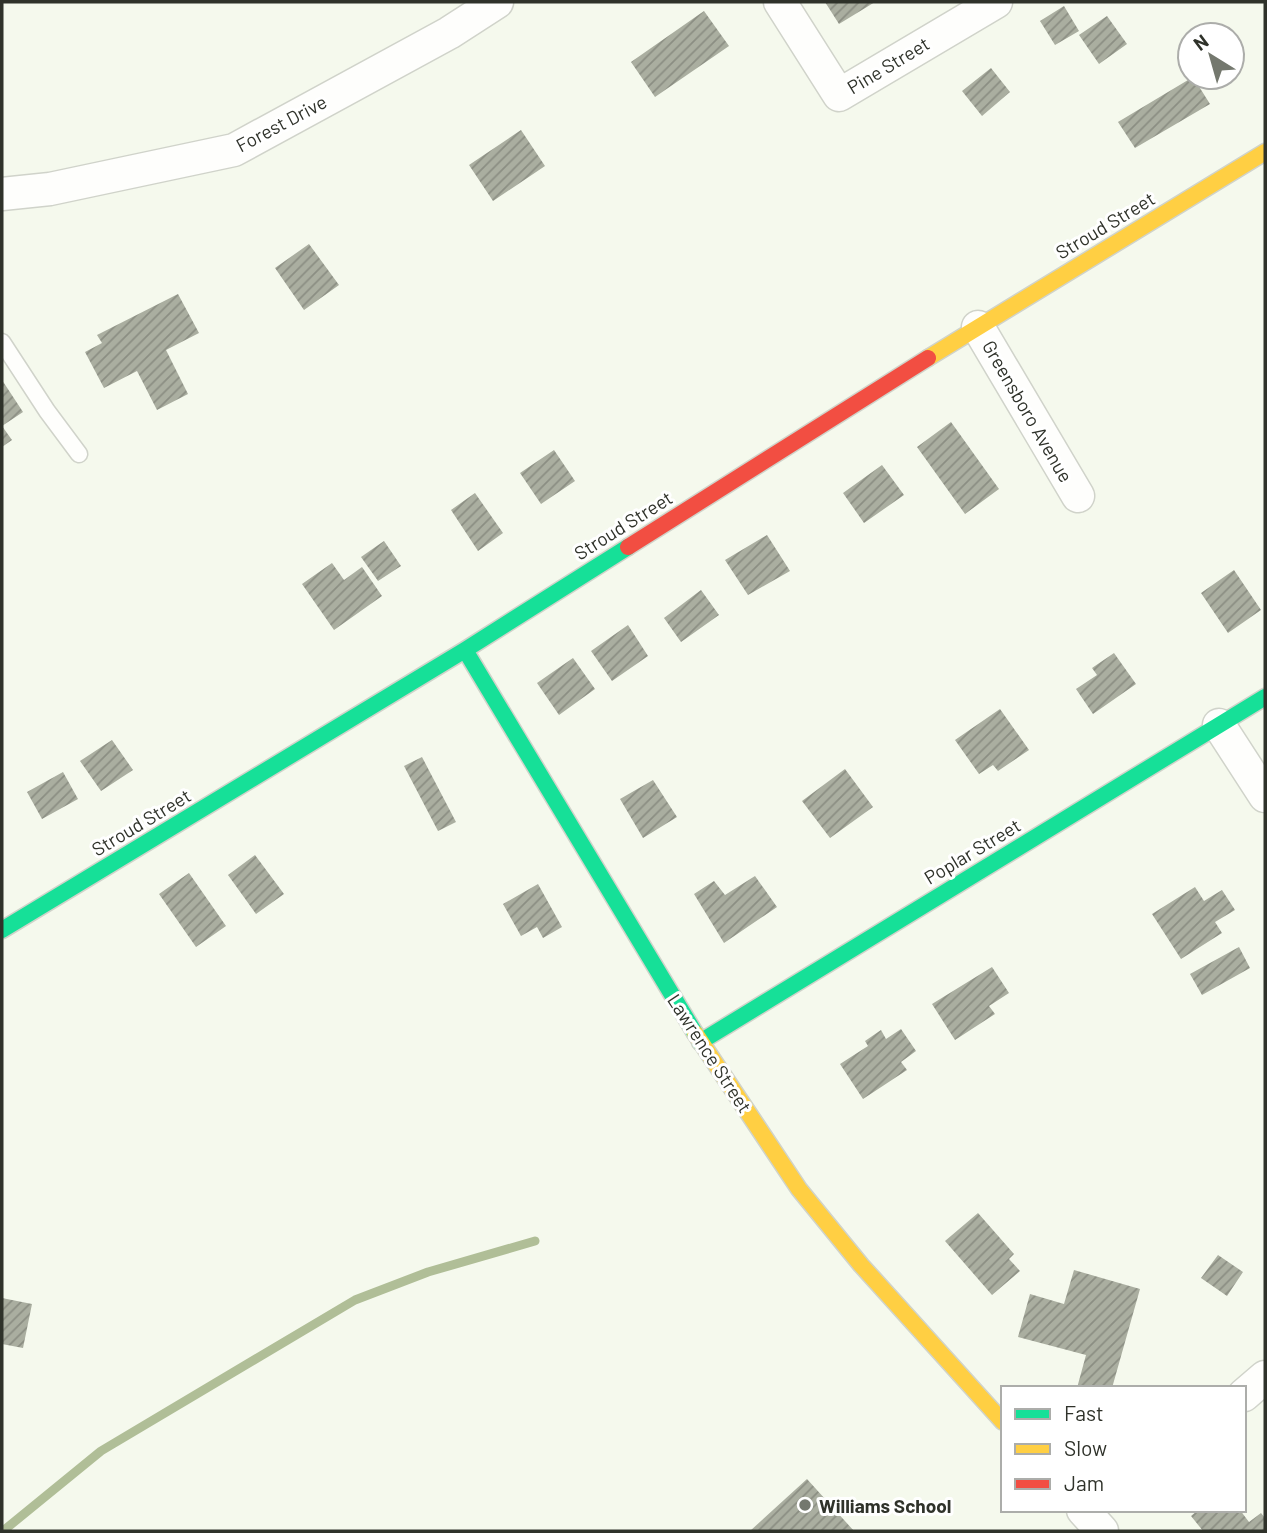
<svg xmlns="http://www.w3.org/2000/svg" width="1267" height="1533" viewBox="0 0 1267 1533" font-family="Barlow,sans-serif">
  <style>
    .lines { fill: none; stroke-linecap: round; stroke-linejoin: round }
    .stream { stroke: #b0be97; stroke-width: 9 }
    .building { fill: url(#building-hatch) }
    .lane-casing { stroke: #d0d3ca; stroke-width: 19 }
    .street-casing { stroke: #d0d3ca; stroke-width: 35 }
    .fast-casing { stroke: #d0d3ca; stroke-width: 19 }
    .slow-casing { stroke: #d0d3ca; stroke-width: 19 }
    .jam-casing { stroke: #d0d3ca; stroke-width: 19 }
    .lane { stroke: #fefefc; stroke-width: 16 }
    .street { stroke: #fefefc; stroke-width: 32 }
    .fast { stroke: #16e098; stroke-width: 16 }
    .slow { stroke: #ffcf43; stroke-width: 16 }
    .jam { stroke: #f24e42; stroke-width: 16 }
    .poi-dot { fill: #74786e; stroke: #fff; stroke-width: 2.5 }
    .labels { text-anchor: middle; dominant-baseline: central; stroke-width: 6; stroke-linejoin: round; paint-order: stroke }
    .street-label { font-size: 19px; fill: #2f322a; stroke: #fff }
    .poi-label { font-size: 19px; font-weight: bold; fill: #2f322a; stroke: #fff; text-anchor: start }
  </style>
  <defs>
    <pattern id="building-hatch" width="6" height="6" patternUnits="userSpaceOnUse" patternTransform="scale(1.75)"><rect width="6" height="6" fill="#aaaea0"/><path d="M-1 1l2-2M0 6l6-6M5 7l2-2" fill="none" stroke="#8b8e83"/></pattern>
  </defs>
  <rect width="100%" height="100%" fill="#f5f9ed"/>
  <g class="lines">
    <path class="stream" d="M 3,1531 L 101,1451 L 355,1300 L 428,1272 L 535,1241"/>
  </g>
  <path class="building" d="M 825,2 L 875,2 L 839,24 Z
    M 1064,6 L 1079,31 L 1055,45 L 1040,21 Z
    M 704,11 L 729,46 L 655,97 L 631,62 Z
    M 1107,16 L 1127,44 L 1099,64 L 1079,35 Z
    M 991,68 L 1010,92 L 982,116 L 962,91 Z
    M 1193,77 L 1210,104 L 1135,148 L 1118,122 Z
    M 521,130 L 545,166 L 493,201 L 469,165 Z
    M 309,244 L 339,285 L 304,310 L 275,268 Z
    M 178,294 L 199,333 L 166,350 L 188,394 L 157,410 L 137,371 L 104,388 L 85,352 L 102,343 L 97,335 Z
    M 2,380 L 23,412 L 2,426 L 12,440 L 2,447 Z
    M 951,422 L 999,489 L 965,514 L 917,447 Z
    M 554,450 L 575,481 L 541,504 L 520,473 Z
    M 882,465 L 904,495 L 864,523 L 843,493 Z
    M 475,493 L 503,533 L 478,551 L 451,510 Z
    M 767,535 L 790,571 L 748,595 L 725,560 Z
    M 384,541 L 401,566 L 378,581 L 361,557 Z
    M 332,563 L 344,580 L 362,567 L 382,596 L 334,630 L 302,584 Z
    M 1234,570 L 1261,610 L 1228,633 L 1201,593 Z
    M 701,590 L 719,615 L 681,642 L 664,618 Z
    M 628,625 L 648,656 L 612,681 L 591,651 Z
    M 1114,653 L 1136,684 L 1093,714 L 1076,689 L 1097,675 L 1092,668 Z
    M 573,658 L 595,689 L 559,715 L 537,683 Z
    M 1000,709 L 1029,750 L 998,771 L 993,765 L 979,774 L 955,740 Z
    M 112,740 L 133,770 L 101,791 L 80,761 Z
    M 422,757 L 456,822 L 438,831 L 404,766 Z
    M 845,769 L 873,807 L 830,838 L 802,801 Z
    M 63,772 L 78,799 L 42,819 L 27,792 Z
    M 653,780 L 677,817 L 643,838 L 620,799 Z
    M 255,855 L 284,894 L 256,914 L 228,875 Z
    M 189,873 L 226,926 L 196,947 L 159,894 Z
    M 755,876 L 777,907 L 724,943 L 694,894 L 714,881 L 725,895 Z
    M 538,884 L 562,927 L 543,938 L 537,927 L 521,936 L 503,904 Z
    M 1195,887 L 1204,901 L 1222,890 L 1235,910 L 1215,922 L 1222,933 L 1181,959 L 1152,914 Z
    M 1239,947 L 1250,968 L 1202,995 L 1190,974 Z
    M 992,967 L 1009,993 L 989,1006 L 995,1014 L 955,1040 L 932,1004 Z
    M 901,1029 L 916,1051 L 901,1062 L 907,1070 L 863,1099 L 840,1064 L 868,1046 L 865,1041 L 881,1030 L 886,1039 Z
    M 978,1213 L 1014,1254 L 1009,1259 L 1020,1271 L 992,1295 L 945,1241 Z
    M 1218,1255 L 1243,1272 L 1227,1296 L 1201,1278 Z
    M 1074,1270 L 1140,1289 L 1112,1388 L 1077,1388 L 1086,1355 L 1018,1337 L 1030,1294 L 1064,1304 Z
    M 2,1298 L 32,1304 L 23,1348 L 2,1344 Z
    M 807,1479 L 854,1531 L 750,1531 Z
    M 1198,1510 L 1240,1510 L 1249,1522 L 1261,1513 L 1265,1518 L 1265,1531 L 1203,1531 L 1191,1516 Z"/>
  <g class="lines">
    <defs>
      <path id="lane" d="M 2,342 L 47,411 L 79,454"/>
      <path id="street" d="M 780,2 L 839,95 L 996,2
        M 2,194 L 50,189 L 234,150 L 449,33 L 497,2
        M 978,327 L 1078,496
        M 1219,725 L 1265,796
        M 1244,1395 L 1265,1377
        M 1083,1510 L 1102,1531"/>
      <path id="fast" d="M 465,650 L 695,1033
        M 2,930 L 465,650 L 628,547
        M 700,1042 L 1265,697"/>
      <path id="slow" d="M 928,358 L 1265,152
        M 695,1033 L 799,1189 L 861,1265 L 1003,1422"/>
      <path id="jam" d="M 628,547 L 928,358"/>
    </defs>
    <use href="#lane" class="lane-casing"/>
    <use href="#street" class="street-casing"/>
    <use href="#fast" class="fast-casing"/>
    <use href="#slow" class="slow-casing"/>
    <use href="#jam" class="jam-casing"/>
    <use href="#lane" class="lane"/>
    <use href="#street" class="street"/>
    <use href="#fast" class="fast"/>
    <use href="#slow" class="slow"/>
    <use href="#jam" class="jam"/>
  </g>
  <circle class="poi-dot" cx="805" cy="1505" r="7"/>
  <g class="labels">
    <g class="street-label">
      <text transform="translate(888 65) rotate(-31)">Pine Street</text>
      <text transform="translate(281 123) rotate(-28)">Forest Drive</text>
      <text transform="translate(1105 225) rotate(-31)">Stroud Street</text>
      <text transform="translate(1028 411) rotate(60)">Greensboro Avenue</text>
      <text transform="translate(623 525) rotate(-32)">Stroud Street</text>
      <text transform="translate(141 822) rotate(-31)">Stroud Street</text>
      <text transform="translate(972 851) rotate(-31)">Poplar Street</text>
      <text transform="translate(710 1053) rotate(57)">Lawrence Street</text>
    </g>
    <g class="poi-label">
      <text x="819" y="1505">Williams School</text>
    </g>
  </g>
  <rect width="1267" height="1533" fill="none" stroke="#2f322a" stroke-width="7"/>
  <rect x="1001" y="1386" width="245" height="126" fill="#ffffff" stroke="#acadaa" stroke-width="2"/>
  <rect x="1015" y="1409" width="35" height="10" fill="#16e098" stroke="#acadaa" stroke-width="2"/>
  <text x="1064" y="1421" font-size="21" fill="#2f322a">Fast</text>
  <rect x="1015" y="1444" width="35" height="10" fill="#ffcf43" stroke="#acadaa" stroke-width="2"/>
  <text x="1064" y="1456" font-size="21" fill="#2f322a">Slow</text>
  <rect x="1015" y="1479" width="35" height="10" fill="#f24e42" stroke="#acadaa" stroke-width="2"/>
  <text x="1064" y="1491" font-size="21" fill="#2f322a">Jam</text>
  <g transform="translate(1211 56) rotate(323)"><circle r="33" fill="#ffffff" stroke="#acadaa" stroke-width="2"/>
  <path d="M0-5L12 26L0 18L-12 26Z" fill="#74786e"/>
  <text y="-10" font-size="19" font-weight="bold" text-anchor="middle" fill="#2f322a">N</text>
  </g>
</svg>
